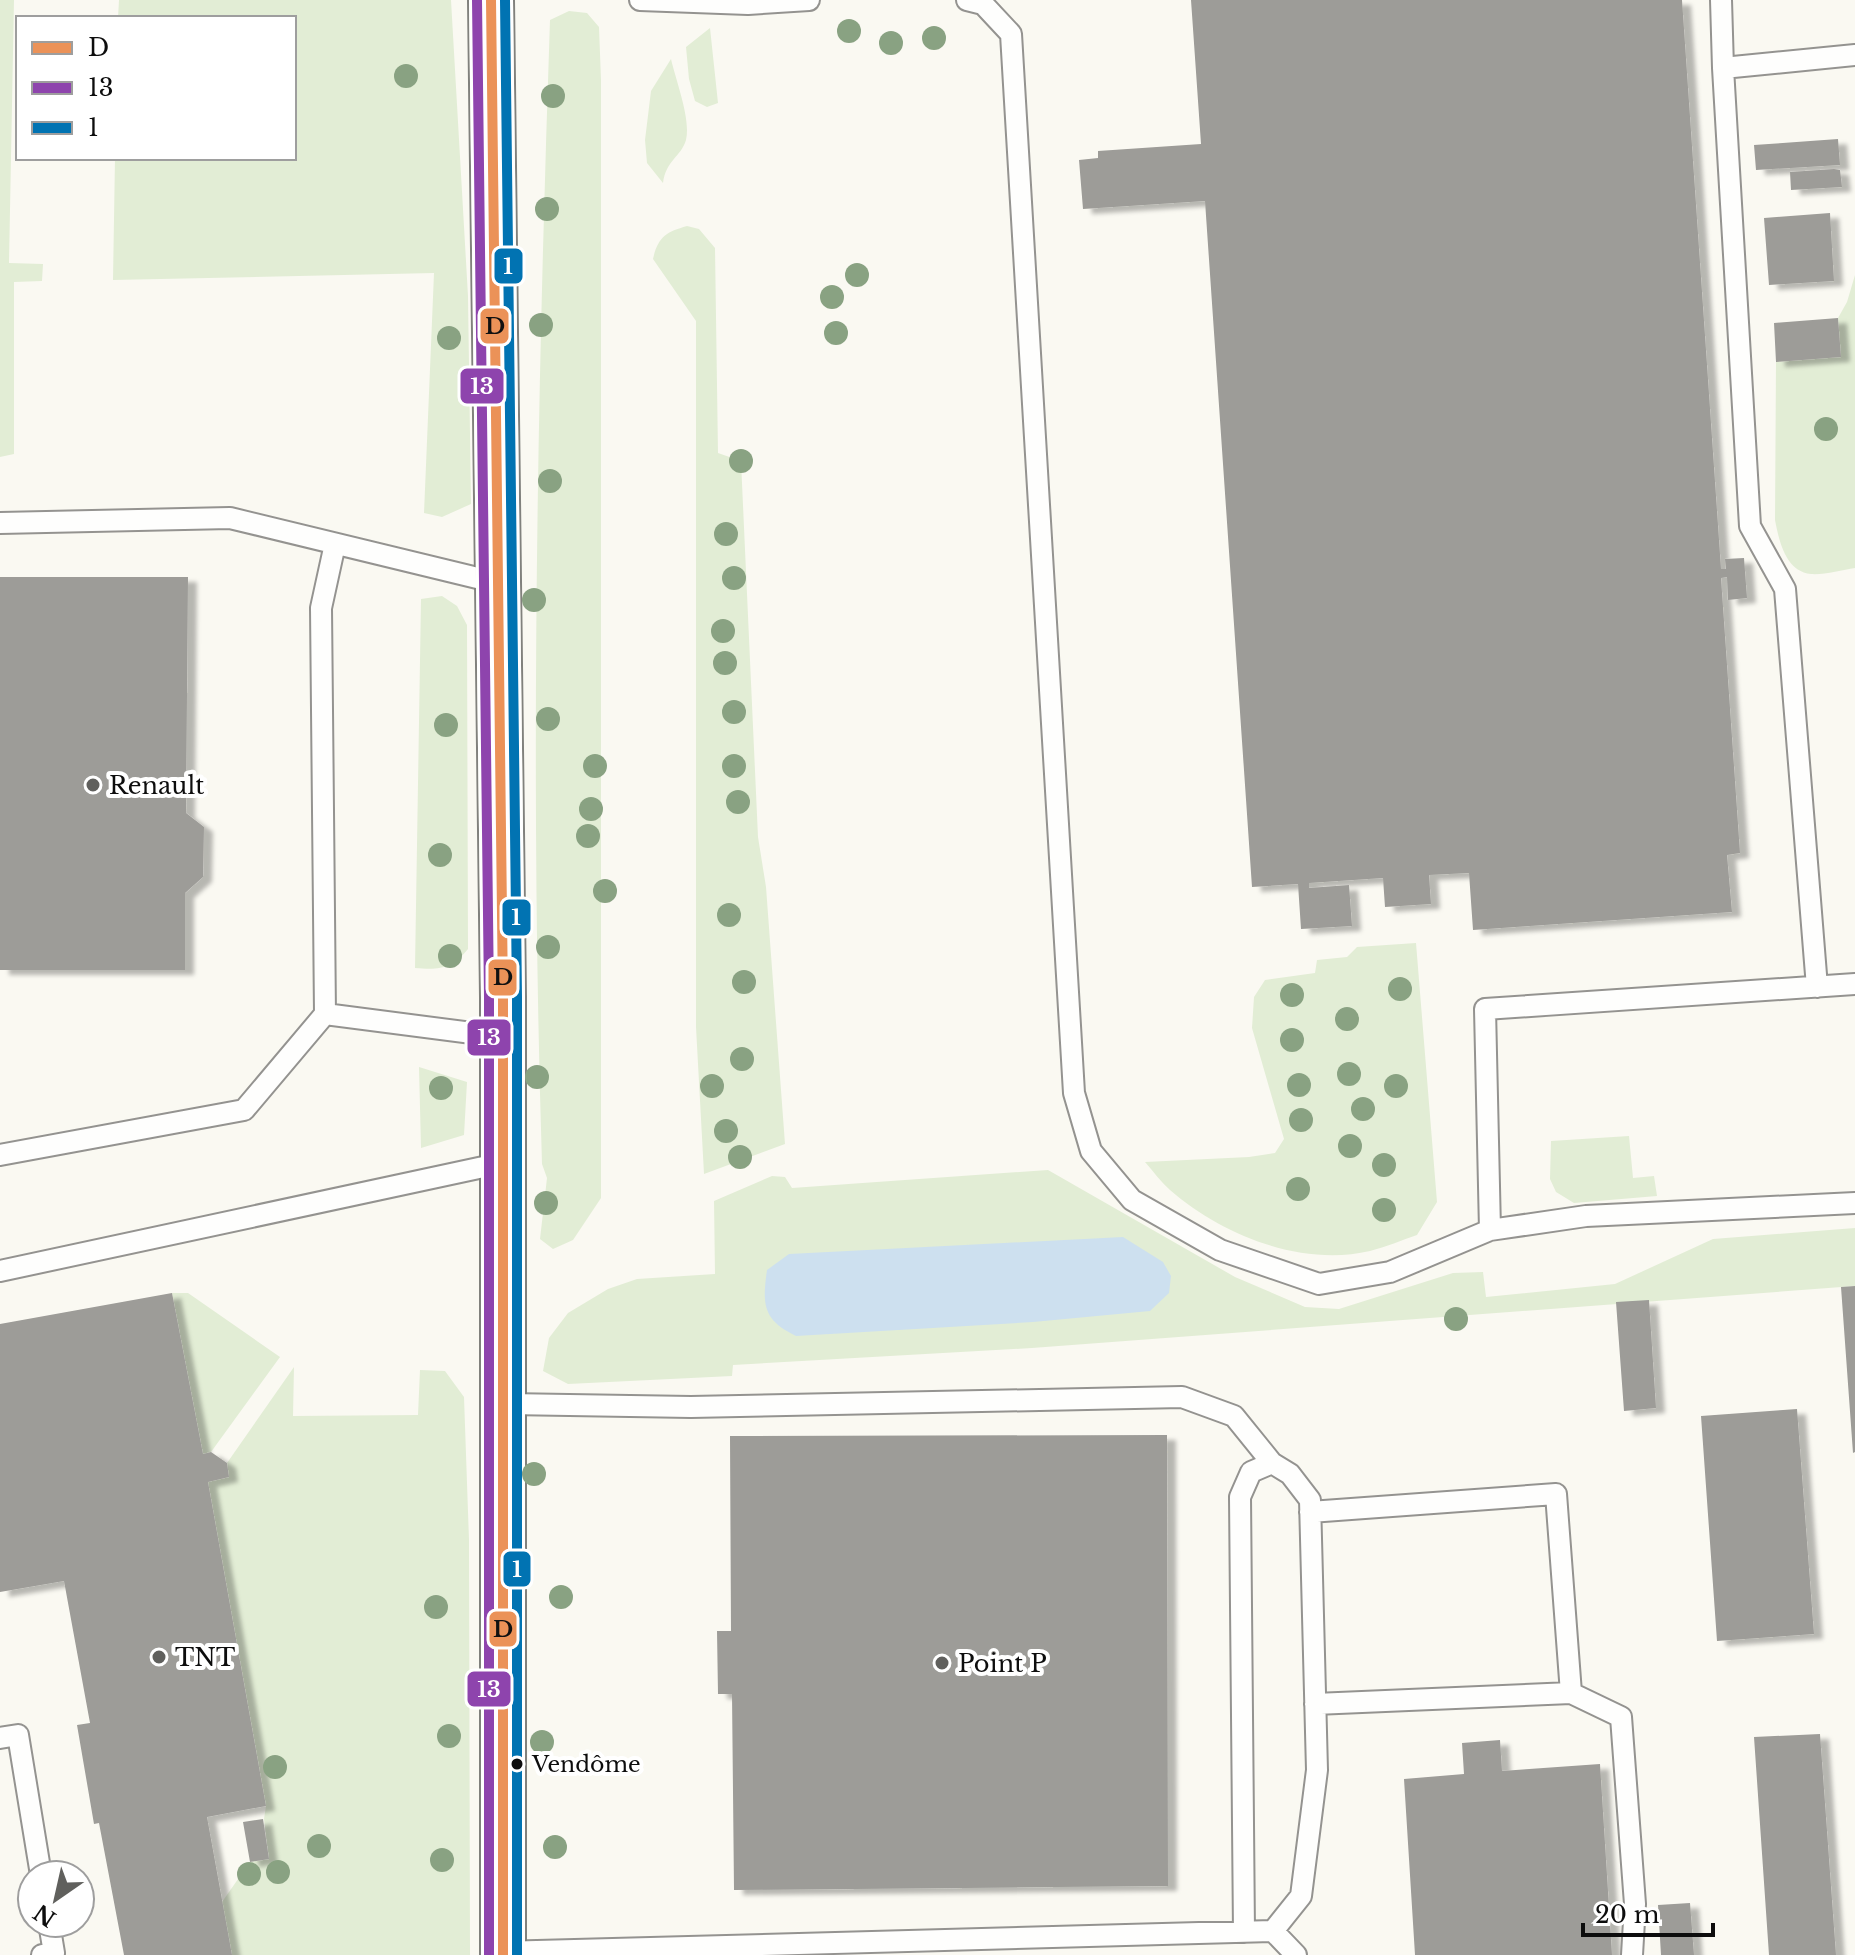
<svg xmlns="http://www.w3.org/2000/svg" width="1855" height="1955" viewBox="0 0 1855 1955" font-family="'Libre Baskerville',serif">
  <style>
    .green { fill: #e2edd5 }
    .water { fill: #cde0ef }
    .building { fill: #9d9c98; filter: url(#shadow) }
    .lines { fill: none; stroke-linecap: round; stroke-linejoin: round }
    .lane-casing { stroke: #949390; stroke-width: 24 }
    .primary-casing { stroke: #81817d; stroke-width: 48 }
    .lane { stroke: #fefefd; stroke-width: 20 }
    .primary { stroke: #e9e7db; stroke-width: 44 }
    .bus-1-casing { stroke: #fff; stroke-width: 16 }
    .bus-2-casing { stroke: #fff; stroke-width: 16 }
    .bus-3-casing { stroke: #fff; stroke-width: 16 }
    .bus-1 { stroke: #eb9258; stroke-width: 10 }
    .bus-2 { stroke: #8e44ad; stroke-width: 10 }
    .bus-3 { stroke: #0173b2; stroke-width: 10 }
    .tree { fill: #89a282 }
    .poi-dot { fill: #60605d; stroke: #fff; stroke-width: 3 }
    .bus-dot { fill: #0d0d0d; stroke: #fff; stroke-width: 3 }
    .labels { text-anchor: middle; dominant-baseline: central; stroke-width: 8; stroke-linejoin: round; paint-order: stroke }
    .bus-label { font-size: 22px; fill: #0d0d0d; stroke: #fff; text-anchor: start }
    .poi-label { font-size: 24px; fill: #0d0d0d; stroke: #fff; text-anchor: start }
    .line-badge { stroke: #fff; stroke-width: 3 }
    .badge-label { font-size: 22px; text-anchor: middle; font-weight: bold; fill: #fff }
    .pale-badge-label { font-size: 22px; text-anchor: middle; font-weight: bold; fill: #111 }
  </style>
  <defs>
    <filter id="shadow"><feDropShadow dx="9" dy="5" stdDeviation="2" flood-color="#0004"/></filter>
  </defs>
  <rect width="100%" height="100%" fill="#faf9f2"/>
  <path class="green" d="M 0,0 L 14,0 L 9,263 L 43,264 L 42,281 L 14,282 L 14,454 L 0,457 Z
    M 119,0 L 451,0 L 468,296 L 471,504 L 442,517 L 424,513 L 434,273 L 113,280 L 115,158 L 294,158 L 294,18 L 118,18 Z
    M 569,11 L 587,13 L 599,27 L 601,80 L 601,1198 L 573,1240 L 553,1249 L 540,1239 L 547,1178 L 542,1164 C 530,783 537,401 550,20 Z
    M 710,28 L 718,103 L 707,107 L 695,101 L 689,79 L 686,47 Z
    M 671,59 C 676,81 691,119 686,140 C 681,157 666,160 663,183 L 647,163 L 645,140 L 651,91 Z
    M 687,226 L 699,229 L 715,248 L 718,453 L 741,461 L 758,837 L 766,887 L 785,1144 L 704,1174 L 696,1027 L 696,321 L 653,259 C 658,237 666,232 687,226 Z
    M 1855,275 L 1855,568 C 1842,570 1824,575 1811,574 C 1785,571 1779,540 1775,520 L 1776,362 L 1841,357 L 1838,318 L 1847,302 Z
    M 442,596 L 457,606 L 467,625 L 468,949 C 452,969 440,970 415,968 L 421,599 Z
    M 1416,943 L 1437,1202 L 1417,1235 C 1402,1240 1386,1247 1370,1251 C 1301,1267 1222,1235 1170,1190 C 1161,1182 1153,1171 1145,1162 L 1249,1157 L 1275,1153 L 1284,1139 L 1252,1028 L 1254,997 L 1265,980 L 1315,973 L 1317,960 L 1347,957 L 1357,947 Z
    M 419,1067 L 467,1082 L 464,1135 L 421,1148 Z
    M 1629,1136 L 1633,1178 L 1654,1176 L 1657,1196 L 1574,1203 L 1556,1192 L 1550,1179 L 1551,1141 Z
    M 1048,1170 L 1235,1277 L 1305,1307 L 1339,1309 L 1453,1273 L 1483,1272 L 1486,1297 L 1615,1284 L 1713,1239 L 1855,1228 L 1855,1286 L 1032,1348 L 733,1365 L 732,1376 L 568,1384 L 543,1371 L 549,1338 L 568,1313 L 608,1289 L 637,1279 L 715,1274 L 714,1201 L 772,1176 L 785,1177 L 792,1188 Z
    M 172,1293 L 188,1293 L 280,1357 L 211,1452 L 203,1454 Z
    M 294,1367 L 293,1416 L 418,1415 L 420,1370 L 445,1371 L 464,1397 L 469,1540 L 470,1955 L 232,1955 L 222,1902 L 250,1862 L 269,1859 L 264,1819 L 266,1806 L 208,1482 L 229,1477 L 227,1463 Z"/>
  <path class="water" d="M 1123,1237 L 1163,1262 L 1171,1276 L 1169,1293 L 1150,1311 L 1033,1322 L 796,1336 C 763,1320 762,1305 767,1270 L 789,1254 Z"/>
  <path class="building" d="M 1191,0 L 1682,0 L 1721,569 L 1726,569 L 1725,559 L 1744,558 L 1747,598 L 1728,600 L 1727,577 L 1721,578 L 1740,853 L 1727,855 L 1732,912 L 1473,930 L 1469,873 L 1429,875 L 1431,904 L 1385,907 L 1383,878 L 1309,883 L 1309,888 L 1349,885 L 1352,926 L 1301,929 L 1298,884 L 1252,887 L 1205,201 L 1083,209 L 1079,160 L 1098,158 L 1098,151 L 1201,144 Z
    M 1838,139 L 1840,165 L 1756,170 L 1754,145 Z
    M 1834,169 L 1840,170 L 1842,187 L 1791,190 L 1790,172 Z
    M 1830,213 L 1834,281 L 1769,285 L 1764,218 Z
    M 1838,318 L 1841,357 L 1776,362 L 1774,323 Z
    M 0,577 L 188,577 L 186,813 L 204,827 L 203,877 L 185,893 L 185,970 L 0,970 Z
    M 1855,1286 L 1855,1452 L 1853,1453 L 1841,1287 Z
    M 172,1293 L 203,1454 L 211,1452 L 227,1463 L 229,1477 L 208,1482 L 266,1806 L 207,1817 L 232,1955 L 124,1955 L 99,1823 L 94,1824 L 77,1725 L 90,1723 L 64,1581 L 0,1592 L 0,1324 Z
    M 1649,1300 L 1656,1408 L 1624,1411 L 1616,1302 Z
    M 1797,1409 L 1814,1634 L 1717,1641 L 1701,1416 Z
    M 1167,1435 L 1168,1886 L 734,1890 L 732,1694 L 718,1694 L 717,1631 L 731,1631 L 730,1436 Z
    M 1820,1734 L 1836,1955 L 1769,1955 L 1754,1737 Z
    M 1500,1740 L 1502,1771 L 1600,1764 L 1612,1955 L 1415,1955 L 1404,1779 L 1464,1774 L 1462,1743 Z
    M 263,1819 L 269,1859 L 250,1862 L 243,1822 Z
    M 1690,1903 L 1694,1955 L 1661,1955 L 1658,1905 Z"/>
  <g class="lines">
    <defs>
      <path id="lane" d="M 640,0 L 748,4 L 809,0
        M 967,0 L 983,4 L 1011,34 L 1074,1093 L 1091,1151 L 1132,1200 L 1220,1250 L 1319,1284 L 1390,1272 L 1490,1230 L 1586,1216 L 1855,1203
        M 1721,0 L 1723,68 L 1855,55
        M 1723,68 L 1750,526 L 1785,589 L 1817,987
        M 0,523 L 230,518 L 498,583
        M 335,544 L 321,608 L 325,1014 L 503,1037
        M 0,1155 L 244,1110 L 325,1014
        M 1490,1230 L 1485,1009 L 1855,984
        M 0,1271 L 502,1163
        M 502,1404 L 691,1407 L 1182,1397 L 1234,1416 L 1272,1463
        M 1310,1512 L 1556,1494 L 1571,1693 L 1315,1704
        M 1571,1693 L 1621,1717 L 1635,1904 L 1632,1955
        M 0,1738 L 18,1735 L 41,1875
        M 1244,1932 L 1240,1497 L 1251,1472 L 1272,1463 L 1290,1474 L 1310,1500 L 1317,1770 L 1301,1896 L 1273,1931
        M 503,1952 L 1273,1931 L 1296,1955
        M 42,1955 L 54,1953 L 49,1923"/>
      <path id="primary" d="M 491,0 L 503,997 L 503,1955"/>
    </defs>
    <use href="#lane" class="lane-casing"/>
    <use href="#primary" class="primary-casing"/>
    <use href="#lane" class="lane"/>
    <use href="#primary" class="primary"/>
    <defs>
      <path id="bus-1" d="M 491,0 L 503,997 L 503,1955"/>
      <path id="bus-2" d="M 477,0 L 489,997 L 489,1955"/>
      <path id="bus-3" d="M 505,0 L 517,997 L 517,1955"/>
    </defs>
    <use href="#bus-1" class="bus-1-casing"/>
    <use href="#bus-2" class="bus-2-casing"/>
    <use href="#bus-3" class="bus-3-casing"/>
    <use href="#bus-1" class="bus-1"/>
    <use href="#bus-2" class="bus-2"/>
    <use href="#bus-3" class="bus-3"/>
  </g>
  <g class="tree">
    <circle cx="849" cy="31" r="12"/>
    <circle cx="934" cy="38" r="12"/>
    <circle cx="891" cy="43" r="12"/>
    <circle cx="406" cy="76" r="12"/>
    <circle cx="553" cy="96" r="12"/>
    <circle cx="547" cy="209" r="12"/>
    <circle cx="857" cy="275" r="12"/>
    <circle cx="832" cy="297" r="12"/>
    <circle cx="541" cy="325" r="12"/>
    <circle cx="836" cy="333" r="12"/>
    <circle cx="449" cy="338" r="12"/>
    <circle cx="1826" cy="429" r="12"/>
    <circle cx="741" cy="461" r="12"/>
    <circle cx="550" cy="481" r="12"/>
    <circle cx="726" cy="534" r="12"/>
    <circle cx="734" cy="578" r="12"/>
    <circle cx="534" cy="600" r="12"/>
    <circle cx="723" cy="631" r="12"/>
    <circle cx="725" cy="663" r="12"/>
    <circle cx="734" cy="712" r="12"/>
    <circle cx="548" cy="719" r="12"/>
    <circle cx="446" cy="725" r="12"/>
    <circle cx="595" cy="766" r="12"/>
    <circle cx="734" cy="766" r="12"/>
    <circle cx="738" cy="802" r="12"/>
    <circle cx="591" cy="809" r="12"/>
    <circle cx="588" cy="836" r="12"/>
    <circle cx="440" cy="855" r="12"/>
    <circle cx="605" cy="891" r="12"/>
    <circle cx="729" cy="915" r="12"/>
    <circle cx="548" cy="947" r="12"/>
    <circle cx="450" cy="956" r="12"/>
    <circle cx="744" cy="982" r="12"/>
    <circle cx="1400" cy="989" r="12"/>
    <circle cx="1292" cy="995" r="12"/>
    <circle cx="1347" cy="1019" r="12"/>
    <circle cx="1292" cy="1040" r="12"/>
    <circle cx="742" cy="1059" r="12"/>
    <circle cx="1349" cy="1074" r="12"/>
    <circle cx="537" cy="1077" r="12"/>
    <circle cx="1299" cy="1085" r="12"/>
    <circle cx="712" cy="1086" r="12"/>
    <circle cx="1396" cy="1086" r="12"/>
    <circle cx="441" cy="1088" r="12"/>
    <circle cx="1363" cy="1109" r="12"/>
    <circle cx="1301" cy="1120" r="12"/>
    <circle cx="726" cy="1131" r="12"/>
    <circle cx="1350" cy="1146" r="12"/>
    <circle cx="740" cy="1157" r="12"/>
    <circle cx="1384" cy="1165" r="12"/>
    <circle cx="1298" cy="1189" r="12"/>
    <circle cx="546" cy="1203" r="12"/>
    <circle cx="1384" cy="1210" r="12"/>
    <circle cx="1456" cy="1319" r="12"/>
    <circle cx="534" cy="1474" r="12"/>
    <circle cx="561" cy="1597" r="12"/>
    <circle cx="436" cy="1607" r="12"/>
    <circle cx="449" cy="1736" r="12"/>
    <circle cx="542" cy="1742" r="12"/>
    <circle cx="275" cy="1767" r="12"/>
    <circle cx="319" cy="1846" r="12"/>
    <circle cx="555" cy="1847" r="12"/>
    <circle cx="442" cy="1860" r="12"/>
    <circle cx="278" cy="1872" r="12"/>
    <circle cx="249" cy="1874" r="12"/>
  </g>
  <g class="poi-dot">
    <circle cx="93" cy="785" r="8"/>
    <circle cx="159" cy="1657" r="8"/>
    <circle cx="942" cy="1663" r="8"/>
  </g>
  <circle class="bus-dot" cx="517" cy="1764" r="7"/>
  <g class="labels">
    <g class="bus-label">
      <text x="532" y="1764">Vendôme</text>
    </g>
    <g class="poi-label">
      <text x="109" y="785">Renault</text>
      <text x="175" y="1657">TNT</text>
      <text x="958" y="1663">Point P</text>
    </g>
  </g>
  <g class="line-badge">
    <rect x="493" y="247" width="31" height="38" rx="8" fill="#0173b2"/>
    <rect x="479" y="307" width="31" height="38" rx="8" fill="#eb9258"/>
    <rect x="459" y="367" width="46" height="38" rx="8" fill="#8e44ad"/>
    <rect x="501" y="898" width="31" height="39" rx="8" fill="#0173b2"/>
    <rect x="487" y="958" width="31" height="39" rx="8" fill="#eb9258"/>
    <rect x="466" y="1018" width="46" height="39" rx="8" fill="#8e44ad"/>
    <rect x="502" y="1550" width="30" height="38" rx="8" fill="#0173b2"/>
    <rect x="488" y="1610" width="30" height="38" rx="8" fill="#eb9258"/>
    <rect x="466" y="1670" width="46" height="38" rx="8" fill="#8e44ad"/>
  </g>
  <g class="badge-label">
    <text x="508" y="274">1</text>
    <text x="482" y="394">13</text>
    <text x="516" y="925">1</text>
    <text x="489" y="1045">13</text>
    <text x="517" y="1577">1</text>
    <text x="489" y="1697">13</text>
  </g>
  <g class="pale-badge-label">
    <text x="495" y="334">D</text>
    <text x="503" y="985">D</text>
    <text x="503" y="1637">D</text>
  </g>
  <rect x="16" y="16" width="280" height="144" fill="#ffffff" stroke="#9e9e9e" stroke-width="2"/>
  <rect x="32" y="42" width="40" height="12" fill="#eb9258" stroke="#9e9e9e" stroke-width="2"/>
  <text x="88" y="56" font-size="24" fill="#0d0d0d">D</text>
  <rect x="32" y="82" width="40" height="12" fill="#8e44ad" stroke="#9e9e9e" stroke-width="2"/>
  <text x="88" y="96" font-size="24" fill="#0d0d0d">13</text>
  <rect x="32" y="122" width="40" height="12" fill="#0173b2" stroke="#9e9e9e" stroke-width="2"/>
  <text x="88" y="136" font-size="24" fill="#0d0d0d">1</text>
  <g transform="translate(56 1899) rotate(214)"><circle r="38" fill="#ffffff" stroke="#9e9e9e" stroke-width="2"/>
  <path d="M0-6L14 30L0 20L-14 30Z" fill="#60605d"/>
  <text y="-12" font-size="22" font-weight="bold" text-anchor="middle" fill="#0d0d0d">N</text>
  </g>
  <path d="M1583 1923v12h130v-12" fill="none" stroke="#0d0d0d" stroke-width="4"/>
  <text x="1595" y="1923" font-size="24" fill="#0d0d0d" stroke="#ffffff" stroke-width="6" paint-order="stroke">20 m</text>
</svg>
